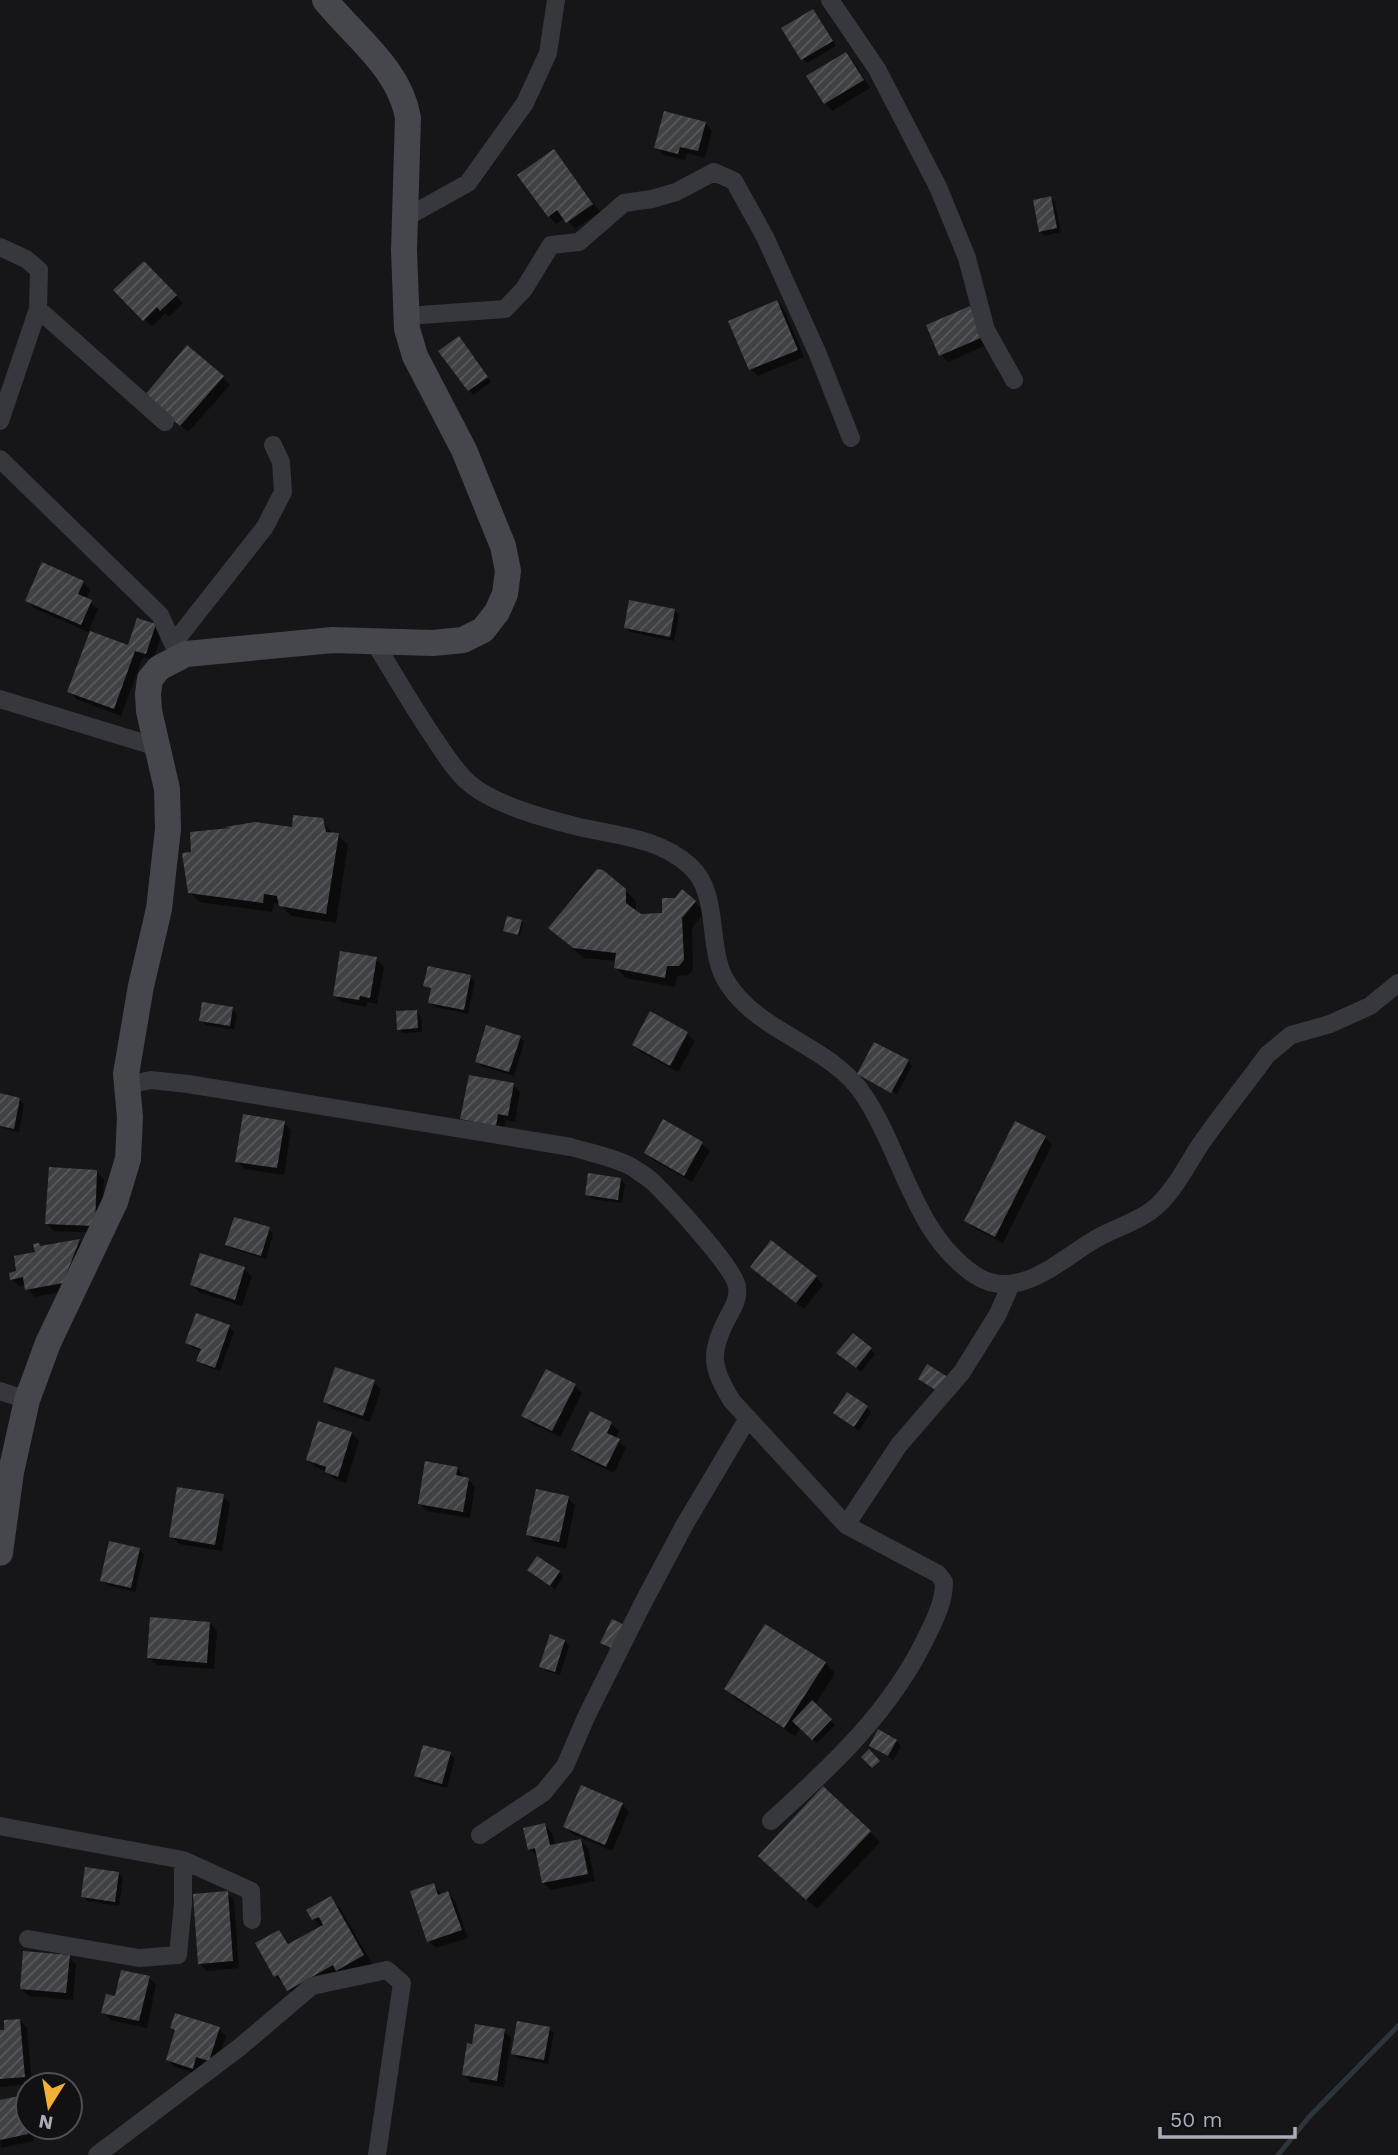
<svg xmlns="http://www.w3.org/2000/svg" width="1398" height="2155" viewBox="0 0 1398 2155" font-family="'Work Sans',sans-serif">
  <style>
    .shadow { fill: #0007 }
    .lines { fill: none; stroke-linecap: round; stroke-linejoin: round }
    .stream { stroke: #2c353c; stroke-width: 5 }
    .building { fill: url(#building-hatch) }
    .street { stroke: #37383d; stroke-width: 18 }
    .secondary { stroke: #45474d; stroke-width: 26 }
  </style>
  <defs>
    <pattern id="building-hatch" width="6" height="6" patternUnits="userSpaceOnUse" patternTransform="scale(1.75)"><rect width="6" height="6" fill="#404145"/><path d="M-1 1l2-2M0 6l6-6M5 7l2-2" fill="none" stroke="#595a5e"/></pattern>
  </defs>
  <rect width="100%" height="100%" fill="#161618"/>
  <path class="shadow" d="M 812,11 L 836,46 L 807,63 L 803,59 Z
    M 846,54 L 853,61 L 870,88 L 832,111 L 825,103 Z
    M 705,123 L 712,131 L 705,158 L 687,153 L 685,160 L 664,155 L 656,148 Z
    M 554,151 L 600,212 L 575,229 L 565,218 L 556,224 L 549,216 Z
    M 1051,198 L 1055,203 L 1061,232 L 1045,236 L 1040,231 Z
    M 144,263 L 183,303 L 169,317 L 165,313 L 152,327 L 116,290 Z
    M 777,302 L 784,309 L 804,357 L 758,376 L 751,369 Z
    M 969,308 L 989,344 L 948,362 L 941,355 Z
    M 463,343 L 491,382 L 473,395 L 469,390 Z
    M 222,377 L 230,385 L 188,432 L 154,403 Z
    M 83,582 L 90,590 L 86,600 L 98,609 L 88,632 L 34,608 L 27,600 Z
    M 674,610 L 679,615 L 674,641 L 630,632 L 626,628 Z
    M 155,625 L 162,633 L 153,660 L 143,657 L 121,716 L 76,699 L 69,691 Z
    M 322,820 L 333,834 L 338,835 L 348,845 L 336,923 L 291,916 L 280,904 L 274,903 L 272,912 L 200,902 L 189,892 L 294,829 Z
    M 625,890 L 636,901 L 636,912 L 640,915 L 664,915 L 695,902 L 705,912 L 692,928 L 693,970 L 689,975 L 677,976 L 675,987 L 626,978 L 615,967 L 616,961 L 584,958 L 560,938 Z
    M 521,921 L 523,923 L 520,936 L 505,931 Z
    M 376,959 L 384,967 L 377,1004 L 367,1002 L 366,1007 L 342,1002 L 334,995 Z
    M 470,977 L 475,982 L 468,1014 L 435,1007 L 430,1002 L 433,991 L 425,985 Z
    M 232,1009 L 237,1014 L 234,1030 L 206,1025 L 201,1020 Z
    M 417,1012 L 421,1017 L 422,1032 L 403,1033 L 399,1029 Z
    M 651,1014 L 687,1034 L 695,1041 L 678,1072 L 641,1052 L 634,1045 Z
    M 520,1037 L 524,1042 L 514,1076 L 481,1066 L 477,1061 Z
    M 908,1061 L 912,1066 L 897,1094 L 859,1074 Z
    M 513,1085 L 520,1092 L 515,1122 L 506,1120 L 503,1132 L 470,1126 L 462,1119 Z
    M 0,1095 L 19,1099 L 24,1104 L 19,1132 L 0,1127 Z
    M 664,1122 L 702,1144 L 710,1151 L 692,1182 L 653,1160 L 646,1153 Z
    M 284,1123 L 291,1130 L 284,1175 L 244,1169 L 237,1161 Z
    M 1044,1137 L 1052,1145 L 1003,1243 L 974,1228 L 966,1221 Z
    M 97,1172 L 104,1179 L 101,1233 L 54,1231 L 46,1223 Z
    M 620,1180 L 625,1184 L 622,1203 L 591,1199 L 587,1194 Z
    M 269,1229 L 273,1234 L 266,1259 L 232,1249 L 227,1245 Z
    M 79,1241 L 86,1248 L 71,1290 L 34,1297 L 26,1285 L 19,1286 L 12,1279 L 37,1254 L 39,1245 L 42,1248 Z
    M 752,1267 L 816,1277 L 823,1285 L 804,1309 Z
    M 244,1269 L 252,1276 L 242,1306 L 199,1292 L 192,1285 Z
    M 229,1327 L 234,1332 L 220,1371 L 203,1365 L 198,1360 L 202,1351 L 191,1347 L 187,1343 Z
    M 871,1350 L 875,1354 L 861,1372 L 843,1357 Z
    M 374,1382 L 381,1389 L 370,1422 L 333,1409 L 325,1402 Z
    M 575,1386 L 582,1393 L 560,1437 L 531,1423 L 523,1415 Z
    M 867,1408 L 871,1412 L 859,1431 L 835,1413 Z
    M 611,1424 L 619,1431 L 615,1439 L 626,1448 L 614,1473 L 580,1457 L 573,1450 Z
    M 352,1433 L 359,1441 L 346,1483 L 334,1479 L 327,1471 L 315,1467 L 308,1460 Z
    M 457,1468 L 464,1476 L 464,1478 L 468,1479 L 475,1487 L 470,1518 L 427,1511 L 420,1504 Z
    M 223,1496 L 230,1503 L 222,1551 L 179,1544 L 171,1536 Z
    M 568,1498 L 575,1505 L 566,1549 L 535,1542 L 528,1535 Z
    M 140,1550 L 144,1554 L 135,1592 L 107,1585 L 102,1580 Z
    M 559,1572 L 563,1577 L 555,1589 L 534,1575 Z
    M 210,1623 L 217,1631 L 214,1669 L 157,1665 L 149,1658 Z
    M 565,1641 L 569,1646 L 560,1675 L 546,1671 L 541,1666 Z
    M 825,1663 L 835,1673 L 815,1705 L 835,1725 L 817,1743 L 801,1727 L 795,1736 L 736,1699 L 726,1689 Z
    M 896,1741 L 901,1746 L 893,1760 L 871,1746 Z
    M 450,1754 L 455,1759 L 447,1788 L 420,1781 L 416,1776 Z
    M 622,1804 L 629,1812 L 612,1851 L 573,1834 L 565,1827 Z
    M 545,1825 L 552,1833 L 555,1846 L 580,1840 L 588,1848 L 595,1881 L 551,1890 L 544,1883 L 537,1856 L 529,1849 Z
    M 870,1832 L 880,1842 L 817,1909 L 771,1866 Z
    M 118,1874 L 123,1878 L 119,1906 L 87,1901 L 83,1896 Z
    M 434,1885 L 442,1895 L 448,1893 L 455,1901 L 468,1938 L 436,1948 L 429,1941 Z
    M 227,1893 L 234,1901 L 239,1968 L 207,1971 L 199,1963 Z
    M 330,1898 L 340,1908 L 373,1965 L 299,2000 L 276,1976 L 279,1932 L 291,1945 L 322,1927 L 314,1919 Z
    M 69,1957 L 76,1964 L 73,2000 L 29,1996 L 22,1989 Z
    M 149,1978 L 156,1985 L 147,2028 L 111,2020 L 103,2012 L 116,1998 Z
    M 20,2020 L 27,2028 L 32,2084 L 0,2087 L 0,2032 L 6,2032 Z
    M 172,2028 L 219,2029 L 226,2036 L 216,2067 L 204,2063 L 200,2075 L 175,2067 L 168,2060 L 176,2032 Z
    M 549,2029 L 554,2033 L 548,2064 L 518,2058 L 513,2054 Z
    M 504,2031 L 511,2038 L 504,2087 L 471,2082 L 464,2075 L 473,2046 Z
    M 28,2096 L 28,2127 L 31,2127 L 34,2141 L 1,2148 L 0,2102 Z"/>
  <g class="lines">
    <path class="stream" d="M 1278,2155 L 1309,2117 L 1398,2026"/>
  </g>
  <path class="building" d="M 813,9 L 833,41 L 801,60 L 781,28 Z
    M 846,52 L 864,80 L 824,104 L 806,76 Z
    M 664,111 L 706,122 L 698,151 L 680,147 L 678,154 L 654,148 Z
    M 554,149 L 593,204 L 566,223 L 557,210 L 548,217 L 517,175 Z
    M 1051,196 L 1057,228 L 1039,232 L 1033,200 Z
    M 144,261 L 177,295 L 160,311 L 157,307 L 143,321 L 113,290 Z
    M 777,300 L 798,350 L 749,370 L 728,321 Z
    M 970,306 L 983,337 L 939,356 L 926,325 Z
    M 459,336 L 488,377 L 468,391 L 438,351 Z
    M 187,345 L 224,376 L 180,426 L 144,396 Z
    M 42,562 L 84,581 L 78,594 L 92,600 L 81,625 L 25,601 Z
    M 629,600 L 675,609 L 670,637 L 624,628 Z
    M 137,618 L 156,624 L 146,654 L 135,651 L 114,709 L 67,692 L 90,631 L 128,645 Z
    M 293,815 L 323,818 L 326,832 L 339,833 L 326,914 L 279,906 L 277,896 L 264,894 L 263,903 L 188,893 L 182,853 L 191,852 L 190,832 L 230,828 L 225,827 L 255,822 L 292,827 Z
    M 597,869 L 603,870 L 626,889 L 626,903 L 641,914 L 662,913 L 662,898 L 675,898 L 682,889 L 696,901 L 682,918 L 684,960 L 679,966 L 667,966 L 665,978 L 614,968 L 616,953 L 573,948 L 548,928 Z
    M 507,916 L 522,920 L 518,935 L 503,931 Z
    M 340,951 L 377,957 L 370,998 L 360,996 L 359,1000 L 333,996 Z
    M 428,966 L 471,975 L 464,1010 L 428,1003 L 431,988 L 423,986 Z
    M 202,1002 L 233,1007 L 230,1026 L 199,1021 Z
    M 417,1010 L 418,1028 L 397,1030 L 396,1011 Z
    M 650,1011 L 688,1032 L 670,1066 L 632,1045 Z
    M 486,1025 L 521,1036 L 509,1072 L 475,1062 Z
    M 874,1042 L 909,1060 L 891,1093 L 857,1074 Z
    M 469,1075 L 514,1083 L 508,1116 L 498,1114 L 496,1126 L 460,1119 Z
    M 0,1093 L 20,1098 L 14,1129 L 0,1126 Z
    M 243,1114 L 285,1121 L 277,1168 L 235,1162 Z
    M 663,1119 L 703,1142 L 684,1176 L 644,1153 Z
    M 1015,1121 L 1046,1136 L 995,1237 L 964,1221 Z
    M 49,1167 L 97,1170 L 95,1226 L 45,1224 Z
    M 588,1173 L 621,1178 L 618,1200 L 585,1195 Z
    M 234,1217 L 270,1227 L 261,1256 L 225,1245 Z
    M 80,1239 L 63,1283 L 25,1290 L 23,1277 L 10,1280 L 9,1273 L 16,1271 L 14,1256 L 35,1252 L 33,1244 L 39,1243 L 40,1246 Z
    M 771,1240 L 817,1276 L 796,1303 L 750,1267 Z
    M 200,1253 L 245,1267 L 235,1300 L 190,1285 Z
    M 196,1313 L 230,1325 L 215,1368 L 196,1361 L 201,1349 L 185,1343 Z
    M 853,1333 L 872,1348 L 856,1368 L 836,1353 Z
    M 927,1364 L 951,1379 L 942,1394 L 918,1379 Z
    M 335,1367 L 375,1380 L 363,1416 L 323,1402 Z
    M 546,1369 L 576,1384 L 552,1431 L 521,1416 Z
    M 847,1392 L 868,1406 L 854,1427 L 833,1413 Z
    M 590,1411 L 612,1422 L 607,1433 L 620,1439 L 606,1467 L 571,1450 Z
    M 318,1421 L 352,1432 L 338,1477 L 325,1472 L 326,1467 L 306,1460 Z
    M 425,1461 L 458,1467 L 456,1475 L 469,1478 L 463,1512 L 418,1504 Z
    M 177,1487 L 224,1494 L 215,1545 L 169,1537 Z
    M 536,1489 L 569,1496 L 559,1542 L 526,1535 Z
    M 109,1541 L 140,1548 L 131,1588 L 100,1581 Z
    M 537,1556 L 560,1571 L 550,1586 L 527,1570 Z
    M 150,1617 L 210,1622 L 207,1663 L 147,1658 Z
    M 612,1619 L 627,1626 L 616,1650 L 600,1643 Z
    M 765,1624 L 826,1662 L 784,1728 L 724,1689 Z
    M 550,1634 L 565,1640 L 555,1672 L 539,1667 Z
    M 812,1700 L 832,1719 L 812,1740 L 792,1721 Z
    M 878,1729 L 897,1740 L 888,1756 L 869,1746 Z
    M 423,1745 L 451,1752 L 442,1784 L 414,1776 Z
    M 869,1749 L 880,1761 L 872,1768 L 861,1757 Z
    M 581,1785 L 623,1803 L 605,1845 L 563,1827 Z
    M 823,1786 L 871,1831 L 806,1900 L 758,1856 Z
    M 545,1823 L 550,1845 L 581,1839 L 588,1874 L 542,1883 L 535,1848 L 528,1850 L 523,1828 Z
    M 85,1867 L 119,1872 L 115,1902 L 81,1897 Z
    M 434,1883 L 438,1895 L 448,1891 L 462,1930 L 427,1942 L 410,1891 Z
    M 228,1891 L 233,1961 L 198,1964 L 193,1894 Z
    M 331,1896 L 364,1955 L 336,1971 L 333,1965 L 287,1991 L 278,1975 L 274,1977 L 255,1943 L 279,1930 L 288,1944 L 323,1925 L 319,1917 L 312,1920 L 306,1910 Z
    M 23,1951 L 70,1955 L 66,1993 L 20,1989 Z
    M 121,1970 L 150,1976 L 139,2021 L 101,2013 L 106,1994 L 115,1996 Z
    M 175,2013 L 220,2027 L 209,2061 L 196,2057 L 193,2069 L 166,2060 L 175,2030 L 170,2028 Z
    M 20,2019 L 25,2077 L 0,2079 L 0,2030 L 4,2030 L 4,2020 Z
    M 517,2021 L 550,2027 L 544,2060 L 511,2054 Z
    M 475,2024 L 505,2029 L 497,2081 L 462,2075 L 467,2043 L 472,2044 Z
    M 28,2094 L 28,2115 L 24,2116 L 28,2134 L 0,2140 L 0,2100 Z"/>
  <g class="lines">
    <path class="street" d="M 830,0 L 877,69 L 938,187 L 967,258 L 986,330 L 1014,380
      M 405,218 L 468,183 L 525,103 L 548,53 L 556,0
      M 0,247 L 26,259 L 39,270 L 38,309 L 0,421
      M 38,309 L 165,422
      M 406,316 L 505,309 L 524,289 L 551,245 L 579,242 L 624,203 L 652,199 L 676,192 L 714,172 L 734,181 L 765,237 L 817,352 L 851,438
      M 0,459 L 160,615 L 179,657
      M 373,640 C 394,674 414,709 436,741 C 446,756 456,772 469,783 C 494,805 547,819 579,827 C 619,836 659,838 690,866 C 722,895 705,950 728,984 C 761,1035 832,1045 865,1097 C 903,1155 914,1234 975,1275 C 1017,1303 1060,1260 1094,1240 C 1114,1228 1141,1221 1158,1205 C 1175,1189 1187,1165 1200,1145 C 1221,1115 1245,1085 1267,1055 L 1291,1035 L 1330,1024 L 1370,1006 L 1398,983
      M 173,644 L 265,527 L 283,492 L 281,462 L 273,445
      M 0,699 L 157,747
      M 127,1085 L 151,1080 L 188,1084 L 571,1147 C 591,1153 614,1157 632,1167 C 639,1172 648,1177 654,1183 C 670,1199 735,1268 737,1287 C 739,1298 733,1308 728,1317 C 709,1353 711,1367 732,1401 L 846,1525 L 938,1574 L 944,1582 C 944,1603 935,1619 926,1638 C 890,1712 832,1766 771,1821
      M 0,1391 L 27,1400
      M 846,1525 L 899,1445 L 962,1372 L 998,1314 L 1011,1284
      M 0,1826 L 183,1860 L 251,1891 L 252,1920
      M 480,1835 L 543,1793 L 565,1766 L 587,1715 L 643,1603 L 685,1524 L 748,1418
      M 28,1939 L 139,1958 L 178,1955 L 183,1903 L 183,1860
      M 97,2155 L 240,2047 L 312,1986 L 387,1970 L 402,1983 L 377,2155"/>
    <path class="secondary" d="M 0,1553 L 11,1472 L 27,1400 L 48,1343 L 115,1202 L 128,1159 L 130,1117 L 126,1074 L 141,986 L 159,909 L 168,829 L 167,789 L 149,711 L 148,694 L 150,679 L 159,668 L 186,654 L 333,640 L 433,643 L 463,640 L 483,630 L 497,612 L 505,594 L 508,571 L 503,546 L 464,450 L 415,356 L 407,329 L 404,250 L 408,118 C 400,69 355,37 325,0"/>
  </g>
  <g transform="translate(49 2106) rotate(191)"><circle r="33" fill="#111113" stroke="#4d4f55" stroke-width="2"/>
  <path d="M0-5L12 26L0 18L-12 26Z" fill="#f2b134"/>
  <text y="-10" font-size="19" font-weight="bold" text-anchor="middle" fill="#a8adb8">N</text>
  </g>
  <path d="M1160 2127v10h135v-10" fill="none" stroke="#a8adb8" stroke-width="3.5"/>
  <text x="1170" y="2127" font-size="21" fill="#a8adb8" stroke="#111113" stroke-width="5" paint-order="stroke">50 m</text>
</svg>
